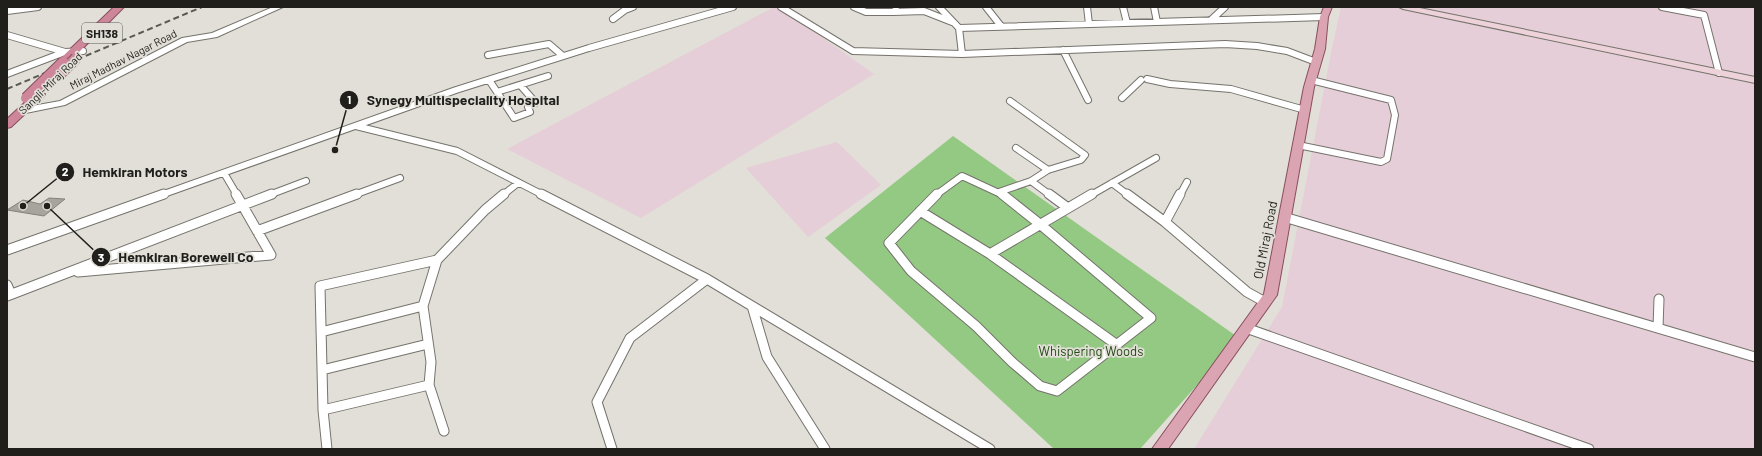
<svg xmlns="http://www.w3.org/2000/svg" width="1762" height="456" viewBox="0 0 1762 456" font-family="Barlow,sans-serif">
  <style>
    .industrial { fill: #e6ced8 }
    .green { fill: #93c982 }
    .building { fill: #a6a49c; stroke: #84827b }
    .lines { fill: none; stroke-linecap: round; stroke-linejoin: round }
    .minor-far1-casing { stroke: #75736c; stroke-width: 8 }
    .minor-casing { stroke: #75736c; stroke-width: 11 }
    .tertiary-casing { stroke: #75736c; stroke-width: 2 }
    .secondary-casing { stroke: #75736c; stroke-width: 2 }
    .primary-casing { stroke: #894e5e; stroke-width: 2 }
    .trunk-casing { stroke: #894e5e; stroke-width: 2 }
    .minor-far1 { stroke: #fff; stroke-width: 6 }
    .minor { stroke: #fff; stroke-width: 9 }
    .tertiary { fill: #fff; fill-rule: evenodd }
    .secondary { fill: #edd2d9; fill-rule: evenodd }
    .primary { fill: #daa4b3; fill-rule: evenodd }
    .trunk { fill: #ce869a; fill-rule: evenodd }
    .rail { stroke: #5a5954; stroke-width: 2; stroke-dasharray: 6 3.5; stroke-linecap: butt }
    .trunk-bridge-casing { stroke: #894e5e; stroke-width: 12; stroke-linecap: butt }
    .trunk-bridge { stroke: #ce869a; stroke-width: 10 }
    .labels { text-anchor: middle; dominant-baseline: central; stroke-width: 3.5; stroke-linejoin: round; paint-order: stroke }
    .far-street-label { font-size: 11px; fill: #201f1c; stroke: #e1dfd7 }
    .shield { fill: #e1dfd7; stroke: #5a5954; stroke-width: 1 }
    .shield-label { font-size: 12px; font-weight: bold; fill: #201f1c }
    .street-label { font-size: 13px; fill: #201f1c; stroke: #e1dfd7 }
    .park-label { font-size: 13px; fill: #244a16; stroke: #e1dfd7 }
    .leader { fill: none; stroke: #201f1c; stroke-width: 1.5 }
    .callout-dot { fill: #201f1c; stroke: #e1dfd7; stroke-width: 1.5 }
    .mark-label { font-size: 12px; text-anchor: middle; font-weight: bold; fill: #fff }
    .callout-label { font-size: 14px; text-anchor: middle; font-weight: bold; fill: #201f1c; stroke: #e1dfd7; stroke-width: 3.5; stroke-linejoin: round; paint-order: stroke }
  </style>
  <rect width="100%" height="100%" fill="#e1dfd7"/>
  <path class="industrial" d="M 774,7 L 779,7 L 874,74 L 641,218 L 507,149 Z
    M 1341,7 L 1755,7 L 1755,449 L 1194,449 L 1282,307 L 1332,48 Z
    M 837,142 L 881,185 L 808,237 L 746,168 Z"/>
  <path class="green" d="M 953,136 L 1239,338 L 1140,449 L 1054,449 L 825,238 Z"/>
  <path class="building" d="M 49,198 L 65,199 L 44,216 L 7,210 L 23,200 L 40,204 Z"/>
  <g class="lines">
    <defs>
      <path id="minor-far1" d="M 781,7 L 853,51 L 962,54 L 1225,44 L 1257,46 L 1287,51 L 1316,62
        M 854,7 L 866,12 L 893,12 L 896,10
        M 939,7 L 959,28 L 1324,17
        M 986,7 L 1001,26
        M 1087,7 L 1089,24
        M 1123,7 L 1127,23
        M 1154,7 L 1157,22
        M 1662,7 L 1704,15 L 1719,73
        M 7,11 L 38,7
        M 893,12 L 924,11 L 952,22
        M 613,19 L 625,10 L 633,7
        M 1211,20 L 1225,7
        M 959,28 L 962,54
        M 7,35 L 65,52
        M 1063,50 L 1088,100
        M 488,55 L 549,44 L 563,56
        M 7,74 L 65,52 L 83,51
        M 1147,79 L 1170,84 L 1231,89 L 1305,110
        M 489,80 L 497,92 L 548,76
        M 497,92 L 514,118 L 530,112 L 528,107 L 536,103 L 521,86
        M 1122,98 L 1141,80
        M 356,126 L 457,151 L 543,195
        M 1298,145 L 1381,162 L 1387,159 L 1395,115 L 1391,100 L 1311,80
        M 1016,148 L 1048,170
        M 224,173 L 237,195
        M 1031,181 L 1050,195
        M 1112,183 L 1128,195
        M 999,192 L 1031,181 L 1048,170 L 1081,160 L 1085,155 L 1010,101
        M 161,195 L 456,90 L 589,48 L 733,7
        M 269,195 L 306,181
        M 354,195 L 400,178
        M 503,195 L 518,183
        M 936,195 L 962,176 L 1003,195
        M 1091,195 L 1156,158
        M 1180,195 L 1187,182"/>
      <path id="minor" d="M 541,194 L 707,279 L 990,449
        M 937,194 L 889,243 L 911,271 L 976,326 L 1012,362 L 1040,386 L 1057,391 L 1151,318 L 1041,225 L 1002,194
        M 1049,194 L 1068,208
        M 1127,194 L 1165,222 L 1247,292 L 1265,302
        M 920,211 L 990,254 L 1117,345
        M 1284,217 L 1755,357
        M 1165,222 L 1180,194
        M 257,231 L 357,194
        M 7,250 L 164,194
        M 990,254 L 1092,194
        M 437,260 L 423,306 L 431,362 L 429,385 L 323,410 L 320,286 Z
        M 437,260 L 485,210 L 504,194
        M 78,272 L 271,255 L 236,194
        M 7,285 L 11,294
        M 7,296 L 272,194
        M 752,306 L 767,357 L 825,449
        M 1246,328 L 1589,449
        M 1658,328 L 1659,299
        M 321,332 L 423,306
        M 322,370 L 428,344
        M 429,385 L 444,431
        M 323,410 L 327,449
        M 612,449 L 597,402 L 630,338 L 707,279"/>
      <path id="tertiary" d="M 273,7 L 283,7 L 217,37 L 187,42 L 65,105 L 21,114 L 17,111 L 21,108 L 60,101 L 182,38 L 212,33 Z"/>
      <path id="secondary" d="M 1399,7 L 1415,7 L 1755,77 L 1755,83 L 1403,9 Z"/>
      <path id="primary" d="M 1324,7 L 1332,7 L 1328,17 L 1325,49 L 1314,87 L 1277,295 L 1168,449 L 1152,449 L 1264,294 L 1304,87 L 1315,49 L 1320,17 Z"/>
      <path id="trunk" d="M 114,7 L 124,7 L 67,64 L 59,64 L 58,62 L 59,60 Z
        M 40,91 L 45,94 L 44,96 L 11,127 L 7,128 L 7,119 L 36,92 Z"/>
    </defs>
    <use href="#minor-far1" class="minor-far1-casing"/>
    <use href="#minor" class="minor-casing"/>
    <use href="#tertiary" class="tertiary-casing"/>
    <use href="#secondary" class="secondary-casing"/>
    <use href="#primary" class="primary-casing"/>
    <use href="#trunk" class="trunk-casing"/>
    <use href="#minor-far1" class="minor-far1"/>
    <use href="#minor" class="minor"/>
    <use href="#tertiary" class="tertiary"/>
    <use href="#secondary" class="secondary"/>
    <use href="#primary" class="primary"/>
    <use href="#trunk" class="trunk"/>
    <path class="rail" d="M 7,89 L 202,7"/>
    <defs>
      <path id="trunk-bridge" d="M 60,74 L 76,58
        M 26,98 L 63,62"/>
    </defs>
    <use href="#trunk-bridge" class="trunk-bridge-casing"/>
    <use href="#trunk-bridge" class="trunk-bridge"/>
  </g>
  <g class="labels">
    <g class="far-street-label">
      <text transform="translate(123 59) rotate(-27)">Miraj Madhav Nagar Road</text>
      <text transform="translate(50 83) rotate(-44)">Sangli-Miraj Road</text>
    </g>
    <rect class="shield" x="82" y="23" width="40" height="20" rx="3"/>
    <g class="shield-label">
      <text x="102" y="33">SH138</text>
    </g>
    <g class="street-label">
      <text transform="translate(1265 240) rotate(-79)">Old Miraj Road</text>
    </g>
    <g class="park-label">
      <text x="1091" y="351">Whispering Woods</text>
    </g>
  </g>
  <path class="leader" d="M335 150L349 100M23 206L65 172M47 206L101 257"/>
  <g class="callout-dot">
    <circle cx="335" cy="150" r="4"/>
    <circle cx="23" cy="206" r="4"/>
    <circle cx="47" cy="206" r="4"/>
    <circle cx="349" cy="100" r="10"/>
    <circle cx="65" cy="172" r="10"/>
    <circle cx="101" cy="257" r="10"/>
  </g>
  <g class="mark-label">
    <text x="349" y="104">1</text>
    <text x="65" y="176">2</text>
    <text x="101" y="262">3</text>
  </g>
  <g class="callout-label">
    <text x="463" y="105">Synegy Multispeciality Hospital</text>
    <text x="135" y="177">Hemkiran Motors</text>
    <text x="186" y="262">Hemkiran Borewell Co</text>
  </g>
  <rect width="1762" height="456" fill="none" stroke="#201f1c" stroke-width="16"/>
</svg>
